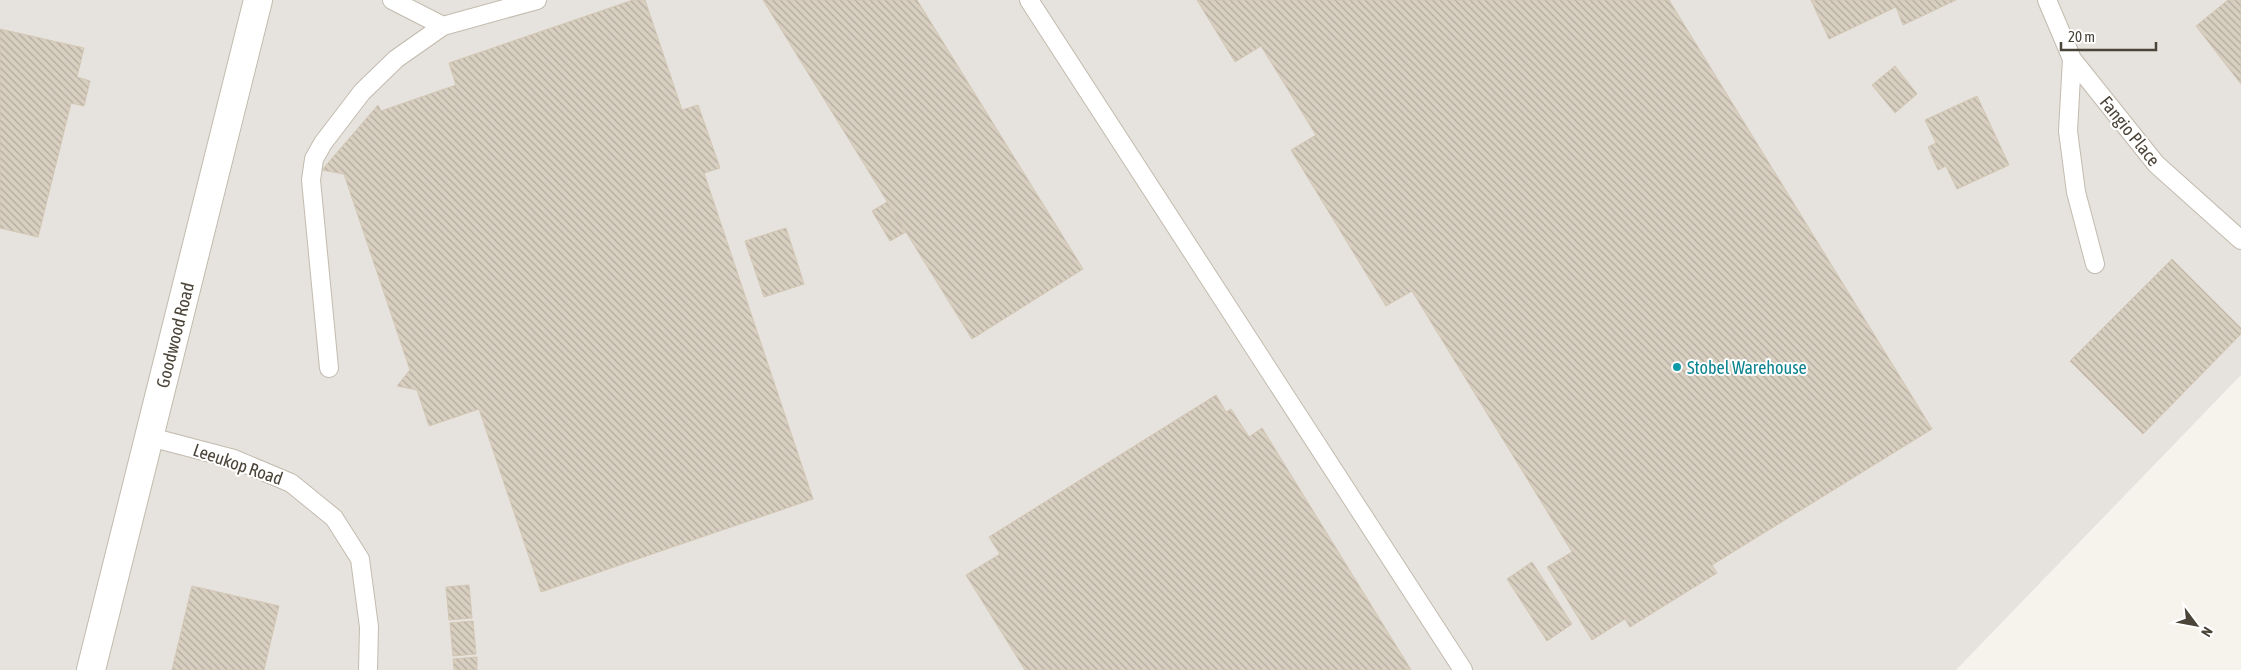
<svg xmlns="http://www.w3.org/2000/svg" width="2241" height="670" viewBox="0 0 2241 670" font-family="'Asap Condensed',sans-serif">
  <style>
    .industrial { fill: #e6e2dd }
    .building { fill: url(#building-back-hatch); stroke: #d3c7b4 }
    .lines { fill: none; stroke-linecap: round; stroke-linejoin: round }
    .service-casing { stroke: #c2bbae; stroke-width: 20 }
    .tertiary-casing { stroke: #c2bbae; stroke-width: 30 }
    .service { stroke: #fff; stroke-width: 18 }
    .tertiary { stroke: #fff; stroke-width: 28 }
    .culture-dot { fill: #0f9aa8; stroke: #fff; stroke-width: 2 }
    .labels { text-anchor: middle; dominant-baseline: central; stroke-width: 4; stroke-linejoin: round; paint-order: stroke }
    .street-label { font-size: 18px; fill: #4b4439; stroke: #fff }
    .culture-label { font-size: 18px; fill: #0d838f; stroke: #fff; text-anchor: start }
  </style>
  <defs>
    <pattern id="building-back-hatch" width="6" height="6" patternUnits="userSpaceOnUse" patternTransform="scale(1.25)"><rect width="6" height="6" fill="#d8cfc1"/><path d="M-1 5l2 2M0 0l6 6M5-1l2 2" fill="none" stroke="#b1aa9e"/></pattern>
  </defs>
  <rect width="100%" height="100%" fill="#f6f3ec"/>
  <path class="industrial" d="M 0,0 L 2241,0 L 2241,375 L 1956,670 L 0,670 Z"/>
  <path class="building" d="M 633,0 L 645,0 L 682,110 L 698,105 L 720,168 L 704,173 L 813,499 L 541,592 L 479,409 L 429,426 L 417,390 L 397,386 L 410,370 L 344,174 L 322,170 L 378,105 L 381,111 L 456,85 L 449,63 Z
    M 763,0 L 917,0 L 1083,269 L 972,339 Z
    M 1197,0 L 1669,0 L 1932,429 L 1712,565 L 1717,573 L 1630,627 L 1625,619 L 1592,640 L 1547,567 L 1572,552 L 1412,291 L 1386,306 L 1291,150 L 1316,135 L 1261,46 L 1235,62 Z
    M 1811,0 L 1956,0 L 1903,25 L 1896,7 L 1829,39 Z
    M 2228,0 L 2241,0 L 2241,84 L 2196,26 Z
    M 0,29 L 84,48 L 77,77 L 90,81 L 84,106 L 71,103 L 38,237 L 0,228 Z
    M 1895,66 L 1917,94 L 1895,113 L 1872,85 Z
    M 1977,96 L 2009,165 L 1957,189 L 1946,166 L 1938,170 L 1928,147 L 1936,143 L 1925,120 Z
    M 887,202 L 906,232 L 890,241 L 872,211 Z
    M 786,228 L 804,284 L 764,297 L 745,241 Z
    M 2172,259 L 2241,328 L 2241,334 L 2143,434 L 2070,361 Z
    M 1216,395 L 1226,412 L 1231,409 L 1249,437 L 1262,428 L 1411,670 L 1025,670 L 966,575 L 1000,554 L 989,537 Z
    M 1532,562 L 1572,624 L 1547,641 L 1507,579 Z
    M 469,585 L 472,618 L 449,620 L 446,587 Z
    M 192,586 L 279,606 L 264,670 L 172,670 Z
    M 473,621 L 476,654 L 453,656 L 450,623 Z
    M 477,657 L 477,670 L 454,670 L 453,659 Z"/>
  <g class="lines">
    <defs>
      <path id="service" d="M 392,0 L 443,26
        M 1029,0 L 1463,670
        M 2047,0 L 2072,59 L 2156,164 L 2241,240
        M 2072,59 L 2068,131 L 2076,192 L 2095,264
        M 329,368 L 311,180 L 314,159 L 323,143 L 362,92 L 396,59 L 443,26 L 537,0
        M 150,437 L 234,459 L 291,483 L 334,518 L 360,559 L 369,627 L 368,670"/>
      <path id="tertiary" d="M 91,670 L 258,0"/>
    </defs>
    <use href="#service" class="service-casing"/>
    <use href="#tertiary" class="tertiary-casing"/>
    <use href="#service" class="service"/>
    <use href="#tertiary" class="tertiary"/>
  </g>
  <circle class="culture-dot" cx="1677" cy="367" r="5"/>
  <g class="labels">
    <g class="street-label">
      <text transform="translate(2130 131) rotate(51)">Fangio Place</text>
      <text transform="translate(175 335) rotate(-76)">Goodwood Road</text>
      <text transform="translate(238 464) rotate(19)">Leeukop Road</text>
    </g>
    <g class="culture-label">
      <text x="1687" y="367">Stobel Warehouse</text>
    </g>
  </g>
  <g transform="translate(2196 625) rotate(122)" stroke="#ffffff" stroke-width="4" paint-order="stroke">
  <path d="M0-4L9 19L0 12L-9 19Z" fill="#4b4439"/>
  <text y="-8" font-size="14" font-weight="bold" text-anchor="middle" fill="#4b4439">N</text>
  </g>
  <path d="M2061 42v8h95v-8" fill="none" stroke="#4b4439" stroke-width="2.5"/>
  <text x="2068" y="42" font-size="15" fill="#4b4439" stroke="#ffffff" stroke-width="4" paint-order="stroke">20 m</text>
</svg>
